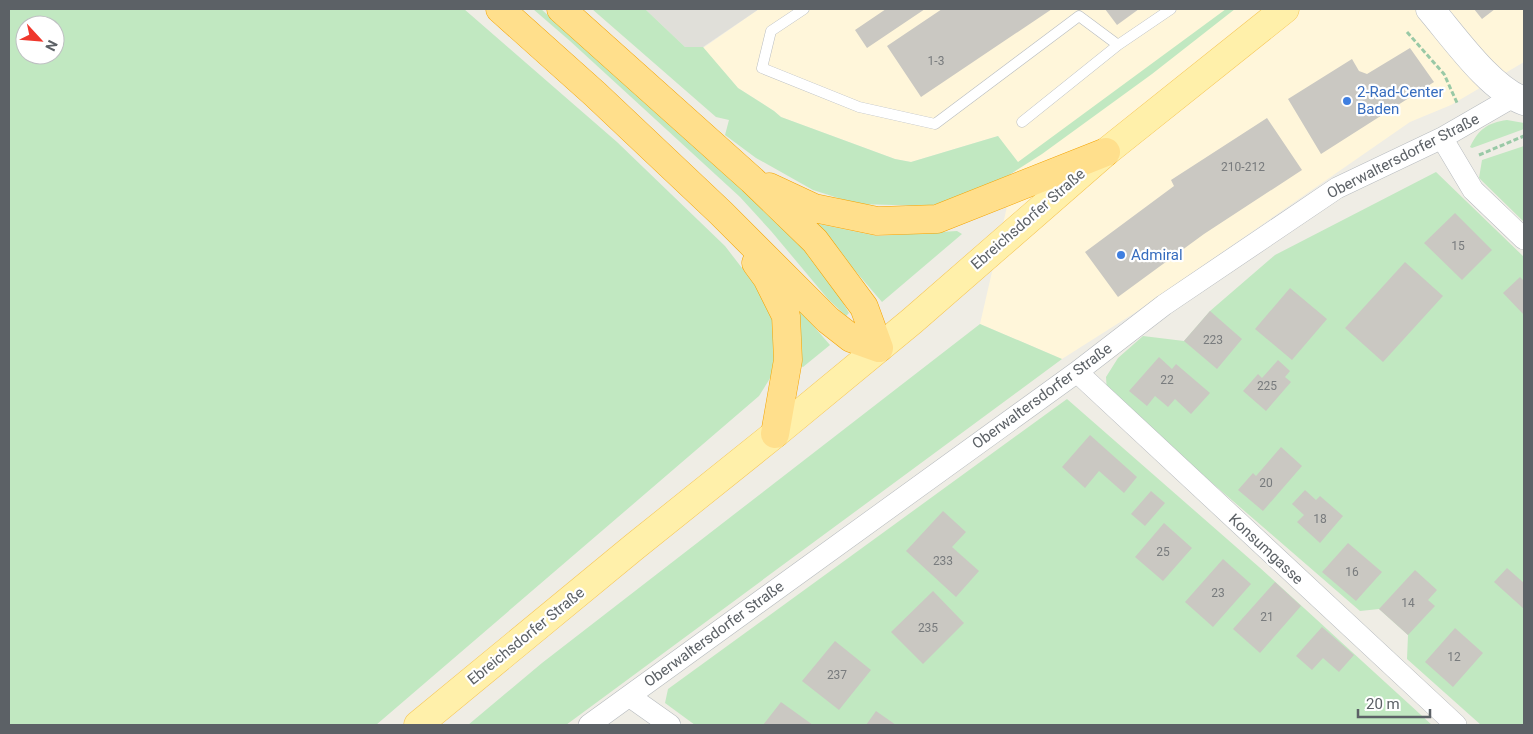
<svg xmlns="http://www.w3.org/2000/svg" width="1533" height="734" viewBox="0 0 1533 734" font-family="Roboto,sans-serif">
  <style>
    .commercial { fill: #fff6da }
    .industrial { fill: #e0dfd9 }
    .green { fill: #c1e8c1; fill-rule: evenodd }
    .building { fill: #cac8c2 }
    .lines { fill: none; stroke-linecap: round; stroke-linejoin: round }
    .lane-casing { stroke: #b7bbbf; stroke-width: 11 }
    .street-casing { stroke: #b7bbbf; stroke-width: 22 }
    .secondary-casing { stroke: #b8bcc1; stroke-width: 29 }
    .primary-casing { stroke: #f6c657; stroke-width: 29 }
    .highway-casing { stroke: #f4a300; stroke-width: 29 }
    .path { stroke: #99c9a6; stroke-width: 3; stroke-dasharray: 5 2.5; stroke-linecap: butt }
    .lane { stroke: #fff; stroke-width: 10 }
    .street { stroke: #fff; stroke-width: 21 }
    .secondary { stroke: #fff; stroke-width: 28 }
    .primary { stroke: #fff0aa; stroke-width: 28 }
    .highway { stroke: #ffdf8c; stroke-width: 28 }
    .shop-dot { fill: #3f7fe0; stroke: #fff; stroke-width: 2 }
    .labels { text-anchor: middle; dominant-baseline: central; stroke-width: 4.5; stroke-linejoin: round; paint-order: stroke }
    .number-label { font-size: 12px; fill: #787b7d }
    .shop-label { font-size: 15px; fill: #366cbe; stroke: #fff; text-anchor: start }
    .street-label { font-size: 15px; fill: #5c6166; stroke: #fff }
  </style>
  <rect width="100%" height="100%" fill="#efede5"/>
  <path class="commercial" d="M 759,9 L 1524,9 L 1524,62 L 1451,105 L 1410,122 L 1136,312 L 1062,359 L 980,324 L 1017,163 L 998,136 L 911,162 L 895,159 L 781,117 L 774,111 L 738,88 L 703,48 Z"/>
  <path class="industrial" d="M 645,9 L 759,9 L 703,47 L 687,49 Z"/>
  <path class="green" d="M 9,9 L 464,9 L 617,142 L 725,246 L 769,303 L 777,336 L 772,375 L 759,396 L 376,725 L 9,725 ZM 25,25 L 55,25 L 55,55 L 25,55 Z
    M 533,9 L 541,9 L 803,243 L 833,286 L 849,313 L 846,316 L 828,299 L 771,231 L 740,197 L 570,41 Z
    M 592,9 L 645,9 L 685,47 L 703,47 L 738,88 L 774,111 L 781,117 L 895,159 L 911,162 L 998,136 L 1018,162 L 1226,9 L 1235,9 L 1152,74 L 1042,154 L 995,184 L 966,196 L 929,206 L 857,204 L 813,190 L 756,158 L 725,135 L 729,120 L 716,117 Z
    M 1507,120 L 1524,123 L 1524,129 L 1472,148 L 1470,147 C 1479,129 1487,123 1507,120 Z
    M 1524,146 L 1524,222 L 1479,178 L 1482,160 Z
    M 1436,172 L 1524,257 L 1524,725 L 1481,725 L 1407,659 L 1408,635 L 1379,609 L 1360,611 L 1107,392 L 1106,377 L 1118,358 L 1143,336 L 1184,341 L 1210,311 L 1275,255 Z
    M 814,223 L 877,236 L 957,231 L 962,234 L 882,302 Z
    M 797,307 L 830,345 L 803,367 L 798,365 Z
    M 980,324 L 1062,359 L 566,725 L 468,725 L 542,663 Z
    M 1067,399 L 1259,567 L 1432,725 L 695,725 L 665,703 L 668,689 Z"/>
  <path class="building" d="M 886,9 L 925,9 L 867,48 L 855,30 Z
    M 942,9 L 1052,9 L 921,97 L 887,46 Z
    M 1105,9 L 1139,9 L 1117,25 Z
    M 1474,9 L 1495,9 L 1482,19 Z
    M 1410,48 L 1434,82 L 1321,154 L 1288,99 L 1352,59 L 1359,71 L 1367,74 Z
    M 1267,118 L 1302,170 L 1204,234 L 1118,297 L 1085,252 L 1174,186 L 1171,180 Z
    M 1455,213 L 1492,250 L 1462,280 L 1424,243 Z
    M 1405,262 L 1443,296 L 1383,362 L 1345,328 Z
    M 1520,277 L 1524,281 L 1524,315 L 1503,293 Z
    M 1290,288 L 1327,319 L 1292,360 L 1255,329 Z
    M 1210,311 L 1242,339 L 1217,369 L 1184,341 Z
    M 1159,357 L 1172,369 L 1176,364 L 1210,393 L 1191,414 L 1175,399 L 1168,407 L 1155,396 L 1147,406 L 1129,391 Z
    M 1278,360 L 1290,371 L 1285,377 L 1291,382 L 1266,411 L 1243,391 L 1258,374 L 1262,378 Z
    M 1090,435 L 1137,477 L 1124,493 L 1099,471 L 1085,488 L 1062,467 Z
    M 1281,447 L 1302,466 L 1263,511 L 1238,490 L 1253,473 L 1256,476 Z
    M 1305,490 L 1316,500 L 1320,496 L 1343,516 L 1320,543 L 1297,522 L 1304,515 L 1292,504 Z
    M 1151,491 L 1165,503 L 1145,526 L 1131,514 Z
    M 943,511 L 966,532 L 952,547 L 979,571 L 956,597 L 906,551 Z
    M 1164,523 L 1192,548 L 1163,581 L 1135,557 Z
    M 1348,543 L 1382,572 L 1356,601 L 1322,572 Z
    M 1223,559 L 1251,584 L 1213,627 L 1185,602 Z
    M 1507,568 L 1524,583 L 1524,609 L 1494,582 Z
    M 1415,570 L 1437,590 L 1428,600 L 1435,606 L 1408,635 L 1379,609 Z
    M 1275,582 L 1301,606 L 1260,653 L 1233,629 Z
    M 933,591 L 964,623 L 923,664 L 891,632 Z
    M 1322,627 L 1354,655 L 1339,672 L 1323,658 L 1312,670 L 1296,656 Z
    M 1455,628 L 1483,653 L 1453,687 L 1425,662 Z
    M 835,641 L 871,670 L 839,710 L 802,681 Z
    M 781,702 L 813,725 L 763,725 Z
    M 876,711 L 896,725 L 866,725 Z"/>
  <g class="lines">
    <defs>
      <path id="lane" d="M 804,9 L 771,31 L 762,68 L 859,107 L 935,124 L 1079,16 L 1118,45 L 1171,9
        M 1022,122 L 1118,45"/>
      <path id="street" d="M 1442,138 L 1473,190 L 1524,239
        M 1077,372 L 1456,725
        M 629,696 L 670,725
        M 589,725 L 1077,372 L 1164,305 L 1337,188 L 1442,138 L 1513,97"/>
      <path id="secondary" d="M 1430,9 C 1454,37 1490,89 1524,101"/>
      <path id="primary" d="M 418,725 L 634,547 L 775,434 L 912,321 L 1106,152 L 1285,9"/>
      <path id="highway" d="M 500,9 L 595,94 L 721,213 L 828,320 L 851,338 L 879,348
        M 561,9 L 752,180 L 815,241 L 864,307 L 879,348
        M 769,187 L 814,208 L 877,221 L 937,219 L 1106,152
        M 756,263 L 767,278 L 786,316 L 788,360 L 775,434"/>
    </defs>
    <use href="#lane" class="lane-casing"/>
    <use href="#street" class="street-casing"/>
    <use href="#secondary" class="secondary-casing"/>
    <use href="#primary" class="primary-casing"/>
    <use href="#highway" class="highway-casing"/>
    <path class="path" d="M 1407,32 L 1444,74 L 1458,105
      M 1479,155 L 1524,136"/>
    <use href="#lane" class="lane"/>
    <use href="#street" class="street"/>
    <use href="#secondary" class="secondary"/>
    <use href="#primary" class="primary"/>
    <use href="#highway" class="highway"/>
  </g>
  <g class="shop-dot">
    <circle cx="1347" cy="101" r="5"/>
    <circle cx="1121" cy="255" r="5"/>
  </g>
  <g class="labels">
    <g class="number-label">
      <text x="936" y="61">1-3</text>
      <text x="1243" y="167">210-212</text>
      <text x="1458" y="246">15</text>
      <text x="1213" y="340">223</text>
      <text x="1167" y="380">22</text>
      <text x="1267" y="386">225</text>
      <text x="1266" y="483">20</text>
      <text x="1320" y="519">18</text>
      <text x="1163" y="552">25</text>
      <text x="943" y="561">233</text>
      <text x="1352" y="572">16</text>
      <text x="1218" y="593">23</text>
      <text x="1408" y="603">14</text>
      <text x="1267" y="617">21</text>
      <text x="928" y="628">235</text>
      <text x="1454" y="657">12</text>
      <text x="837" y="675">237</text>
    </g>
    <g class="shop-label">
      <text x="1357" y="92">2-Rad-Center<tspan x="1357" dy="17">Baden</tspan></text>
      <text x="1131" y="255">Admiral</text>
    </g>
    <g class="street-label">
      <text transform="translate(1403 156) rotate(-27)">Oberwaltersdorfer Straße</text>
      <text transform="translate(1028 219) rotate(-41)">Ebreichsdorfer Straße</text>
      <text transform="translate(1042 396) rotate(-36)">Oberwaltersdorfer Straße</text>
      <text transform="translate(1266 549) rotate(43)">Konsumgasse</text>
      <text transform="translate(714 634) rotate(-36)">Oberwaltersdorfer Straße</text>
      <text transform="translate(526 636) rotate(-39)">Ebreichsdorfer Straße</text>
    </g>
  </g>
  <rect width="1533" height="734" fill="none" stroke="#5c6166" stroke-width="20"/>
  <g transform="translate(40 40) rotate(116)"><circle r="24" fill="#ffffff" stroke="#bec0c2"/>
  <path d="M0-4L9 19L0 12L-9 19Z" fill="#ef372c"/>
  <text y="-8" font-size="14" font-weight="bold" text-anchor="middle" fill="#5c6166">N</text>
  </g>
  <path d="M1358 709v8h72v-8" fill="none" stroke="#5c6166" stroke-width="2.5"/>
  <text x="1366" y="709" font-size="15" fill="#5c6166" stroke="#ffffff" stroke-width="4" paint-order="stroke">20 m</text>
</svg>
